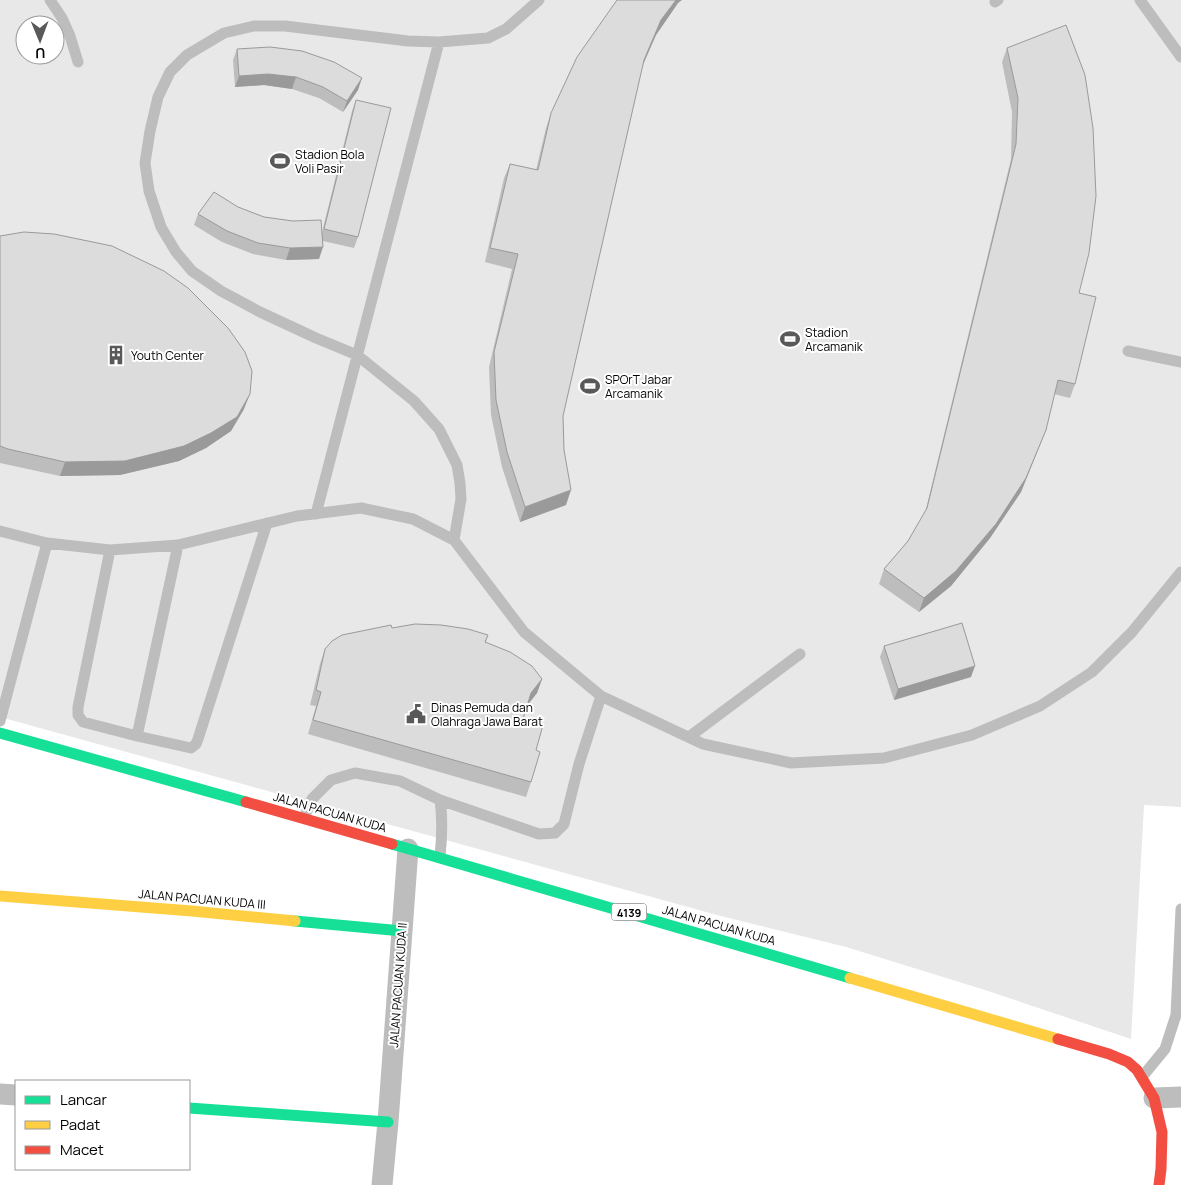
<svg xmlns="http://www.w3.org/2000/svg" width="1181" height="1185" viewBox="0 0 1181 1185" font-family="Manrope,sans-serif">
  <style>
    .green { fill: #e8e8e8; fill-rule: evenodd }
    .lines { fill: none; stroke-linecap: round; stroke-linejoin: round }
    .lane { stroke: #bdbdbd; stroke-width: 11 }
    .street { stroke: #bdbdbd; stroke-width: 21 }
    .fast { stroke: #16e098; stroke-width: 11 }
    .slow { stroke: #ffcf43; stroke-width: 11 }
    .jam { stroke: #f24e42; stroke-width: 11 }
    .wall { fill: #bdbdbd }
    .shaded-wall { fill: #9a9a9a }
    .building { fill: #dcdcdc; stroke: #9a9a9a }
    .labels { text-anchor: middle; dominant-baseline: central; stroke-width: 4; stroke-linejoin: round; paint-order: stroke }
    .shield { fill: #fff; stroke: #4c4c4c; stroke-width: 1 }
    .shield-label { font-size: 11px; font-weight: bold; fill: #000 }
    .poi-label { font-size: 12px; fill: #000; stroke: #fff; text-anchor: start }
    .street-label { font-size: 12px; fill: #000; stroke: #fff }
  </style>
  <rect width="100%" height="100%" fill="#fff"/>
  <path class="green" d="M 0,0 L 1181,0 L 1181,807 L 1144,805 L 1131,1039 L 985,990 L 846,947 L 717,915 L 0,717 ZM 25,25 L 55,25 L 55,55 L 25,55 Z"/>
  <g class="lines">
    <path class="lane" d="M 50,0 L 62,18 L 70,36 L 78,62
      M 1140,0 L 1181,57
      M 995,2 L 998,0
      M 1128,351 L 1181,362
      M 316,514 L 439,42
      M 0,531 L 47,543 L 110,550 L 178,545 L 297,516 L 361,508 L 413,519 L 454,540 L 524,632 L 601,696 L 703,744 L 791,763 L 884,758 L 972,735 L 1040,706 L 1092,672 L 1132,632 L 1181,572
      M 454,540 L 461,499 L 460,483 L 457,465 L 439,429 L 414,401 L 357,355 L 316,338 L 260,312 L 221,291 L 192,271 L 176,252 L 161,227 L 149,191 L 145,163 L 150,131 L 158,97 L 170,72 L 187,55 L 224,33 L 254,26 L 285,26 L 408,41 L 439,42 L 488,38 L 506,29 L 539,0
      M 110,550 L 78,707 L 78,715 L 83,722 L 137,736 L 191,748 L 196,744 L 198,739 L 267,523
      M 0,721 L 47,543
      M 137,736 L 178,545
      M 689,737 L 800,654
      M 440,800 L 539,834 L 555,833 L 564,824 L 579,764 L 601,696
      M 304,818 L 312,799 L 331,780 L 355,773 L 400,781 L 440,800 C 443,820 442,837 440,857
      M 1142,1077 L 1165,1049 L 1176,1015 L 1181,909"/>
    <path class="street" d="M 0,1094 L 16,1095
      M 1154,1098 L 1181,1097
      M 382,1185 L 388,1122 L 408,849"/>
    <path class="fast" d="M 0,733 L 246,802
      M 392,844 L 850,978
      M 295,921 L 402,931
      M 189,1108 L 388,1122"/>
    <path class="slow" d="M 0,896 L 192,911 L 295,921
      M 850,978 L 1058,1039"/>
    <path class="jam" d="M 246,802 L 392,844
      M 1058,1039 L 1109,1054 L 1128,1062 L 1137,1070 L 1154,1098 L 1162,1132 L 1161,1169 L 1159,1185"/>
  </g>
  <path class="wall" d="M 678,3 L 656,35 L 643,64 L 563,416 L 566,505 L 520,522 L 502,467 L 491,415 L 489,367 L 512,269 L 485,262 L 504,178 L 510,164 L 536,170 L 546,128 L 551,113 Z
    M 1007,48 L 1079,293 L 1075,384 L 1070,398 L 1054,394 L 1040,444 L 1021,492 L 990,538 L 951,586 L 919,612 L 879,584 L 884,569 L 908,541 L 925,513 L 1011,159 L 1012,112 L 1002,62 Z
    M 237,49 L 358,90 L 343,112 L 319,98 L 292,89 L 264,85 L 235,87 L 233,60 Z
    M 356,100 L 358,237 L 354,248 L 323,241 L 319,259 L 286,260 L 253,254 L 222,242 L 194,225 L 198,214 L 238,207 L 264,217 L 322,232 L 352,111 Z
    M 0,236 L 244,409 L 231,431 L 206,448 L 179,461 L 120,475 L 60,476 L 0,463 Z
    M 392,628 L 488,635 L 486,642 L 542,679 L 537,693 L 527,706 L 523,719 L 536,750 L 531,782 L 526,797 L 308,734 L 316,706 L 310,705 L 320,664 L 325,649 Z
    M 884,646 L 971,677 L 894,700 L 880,657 Z"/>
  <path class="shaded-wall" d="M 676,0 L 682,0 L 678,3 L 656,35 L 639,74 L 644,60 L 661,20 Z
    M 268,74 L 296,77 L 292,89 L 264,85 L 235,87 L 239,76 Z
    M 362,78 L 358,90 L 343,112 L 347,101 Z
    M 323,247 L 319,259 L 286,260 L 290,248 Z
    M 250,394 L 244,409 L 231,431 L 206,448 L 179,461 L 120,475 L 60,476 L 65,462 Z
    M 1046,430 L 1021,492 L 990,538 L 951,586 L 919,612 L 924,598 Z
    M 571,490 L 566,505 L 520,522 L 525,507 Z
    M 975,666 L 971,677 L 894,700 L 898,689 Z
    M 542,679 L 537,693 L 525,708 L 531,693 Z"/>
  <path class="building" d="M 617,0 L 676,0 L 661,20 L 644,60 L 563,416 L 564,450 L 571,490 L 525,507 L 507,452 L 496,400 L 494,352 L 518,254 L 490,248 L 510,164 L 538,170 L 551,113 L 577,57 Z
    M 1066,25 L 1085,75 L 1093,128 L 1096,196 L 1089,253 L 1079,293 L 1096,297 L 1075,384 L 1058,380 L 1046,430 L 1026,478 L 996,524 L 956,571 L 924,598 L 884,569 L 908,541 L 927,508 L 1016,144 L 1018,98 L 1007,48 Z
    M 270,47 L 302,51 L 334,62 L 362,78 L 347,101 L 323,87 L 296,77 L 268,74 L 239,76 L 237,49 Z
    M 356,100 L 391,108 L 358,237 L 324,229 Z
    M 214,192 L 238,207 L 264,217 L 293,221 L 321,220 L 323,247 L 290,248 L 258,243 L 227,231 L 198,214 Z
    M 24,232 L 54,234 L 112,246 L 164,271 L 188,288 L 228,328 L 245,352 L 252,371 L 250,394 L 237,417 L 211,433 L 184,446 L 125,461 L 65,462 L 8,449 L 0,446 L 0,236 Z
    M 962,623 L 975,666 L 898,689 L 884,646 Z
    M 415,624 L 441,625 L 468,629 L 488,635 L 485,642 L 510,652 L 532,666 L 542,679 L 531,693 L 523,719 L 543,725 L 536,750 L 540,752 L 531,782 L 313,720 L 321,692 L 316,690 L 325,649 L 332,641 L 342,635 L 391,625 L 392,628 Z"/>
  <defs>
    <symbol id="stadium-bare" viewBox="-9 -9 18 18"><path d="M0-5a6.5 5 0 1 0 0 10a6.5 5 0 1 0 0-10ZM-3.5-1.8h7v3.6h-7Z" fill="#595959" stroke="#fff" stroke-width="2.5" paint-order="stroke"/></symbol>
    <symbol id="building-bare" viewBox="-9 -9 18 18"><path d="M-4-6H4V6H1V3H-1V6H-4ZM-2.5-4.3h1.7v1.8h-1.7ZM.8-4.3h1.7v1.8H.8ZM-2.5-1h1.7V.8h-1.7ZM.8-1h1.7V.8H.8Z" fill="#595959" stroke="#fff" stroke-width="2.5" paint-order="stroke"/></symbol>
    <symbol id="civic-bare" viewBox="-9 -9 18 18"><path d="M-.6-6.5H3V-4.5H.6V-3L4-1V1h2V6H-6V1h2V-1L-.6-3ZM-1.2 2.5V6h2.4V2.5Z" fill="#595959" stroke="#fff" stroke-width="2.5" paint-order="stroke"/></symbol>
  </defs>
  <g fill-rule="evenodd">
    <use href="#stadium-bare" x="266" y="147" width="28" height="28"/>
    <use href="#stadium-bare" x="776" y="325" width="28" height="28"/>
    <use href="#building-bare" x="102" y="341" width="28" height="28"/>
    <use href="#stadium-bare" x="576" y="372" width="28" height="28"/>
    <use href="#civic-bare" x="402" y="700" width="28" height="28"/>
  </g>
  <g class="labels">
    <rect class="shield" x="611.5" y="903.5" width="35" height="17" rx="4"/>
    <g class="shield-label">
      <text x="629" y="912">4139</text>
    </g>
    <g class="poi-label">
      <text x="295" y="154">Stadion Bola<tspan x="295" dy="14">Voli Pasir</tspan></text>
      <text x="805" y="332">Stadion<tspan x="805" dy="14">Arcamanik</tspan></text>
      <text x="131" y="355">Youth Center</text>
      <text x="605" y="379">SPOrT Jabar<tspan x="605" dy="14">Arcamanik</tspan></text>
      <text x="431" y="707">Dinas Pemuda dan<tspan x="431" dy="14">Olahraga Jawa Barat</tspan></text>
    </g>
    <g class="street-label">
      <text transform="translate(330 812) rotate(16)">JALAN PACUAN KUDA</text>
      <text transform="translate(202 899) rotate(5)">JALAN PACUAN KUDA III</text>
      <text transform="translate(719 925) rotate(16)">JALAN PACUAN KUDA</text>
      <text transform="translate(398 985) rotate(-86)">JALAN PACUAN KUDA II</text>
    </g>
  </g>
  <rect x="15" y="1080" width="175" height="90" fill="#ffffff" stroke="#999999"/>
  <rect x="25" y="1096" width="25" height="8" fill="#16e098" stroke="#999999"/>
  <text x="60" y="1105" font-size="15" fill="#000000">Lancar</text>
  <rect x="25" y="1121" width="25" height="8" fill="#ffcf43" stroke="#999999"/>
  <text x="60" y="1130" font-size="15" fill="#000000">Padat</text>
  <rect x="25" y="1146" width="25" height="8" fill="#f24e42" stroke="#999999"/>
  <text x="60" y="1155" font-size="15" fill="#000000">Macet</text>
  <g transform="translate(40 40) rotate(179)"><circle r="24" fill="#ffffff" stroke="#999999"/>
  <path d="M0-4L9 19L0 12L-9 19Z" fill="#595959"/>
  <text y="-8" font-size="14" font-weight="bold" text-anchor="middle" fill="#000000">U</text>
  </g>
</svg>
